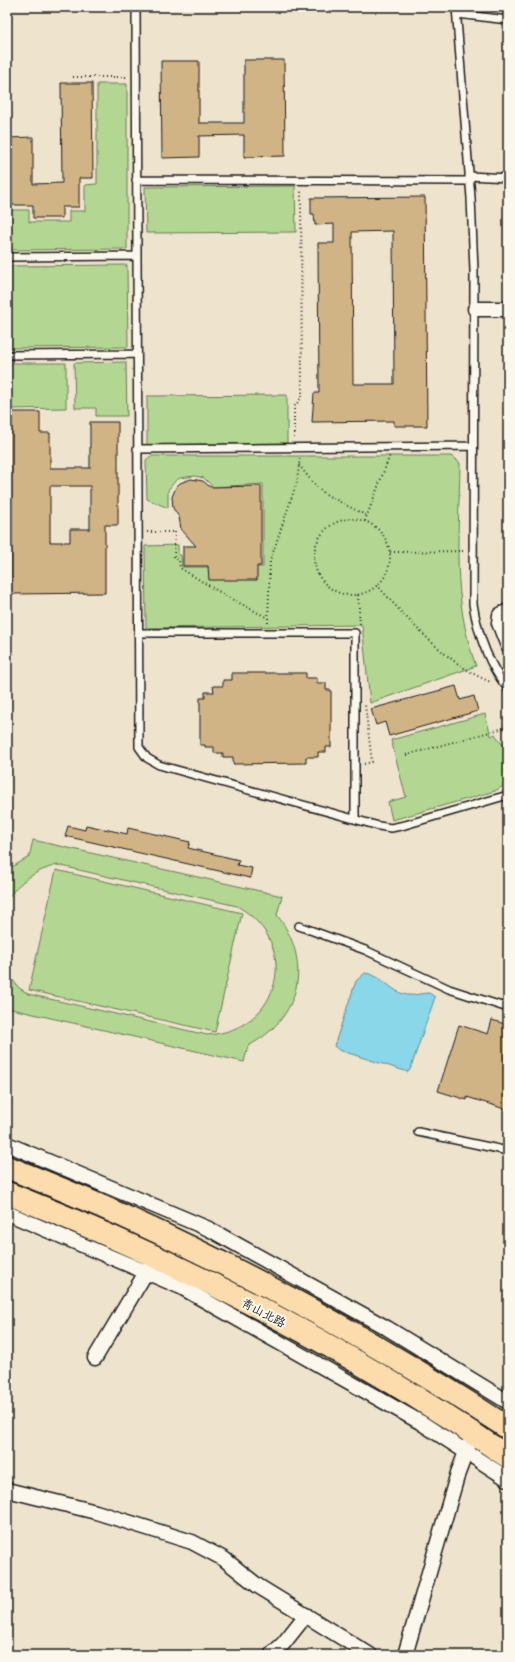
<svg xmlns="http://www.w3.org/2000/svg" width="515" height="1662" viewBox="0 0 515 1662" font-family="Mali,'LXGW WenKai TC',sans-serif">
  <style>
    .green { fill: #b3d792; stroke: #687a57 }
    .water { fill: #8ad7e9; stroke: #5e8c97 }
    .building { fill: #d1b486; stroke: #1c1c1c; fill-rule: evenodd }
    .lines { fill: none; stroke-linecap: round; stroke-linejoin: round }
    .service-casing { stroke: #1c1c1c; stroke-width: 10 }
    .minor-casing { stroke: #1c1c1c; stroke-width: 17 }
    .primary-casing { stroke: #1c1c1c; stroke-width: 25 }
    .path { stroke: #1c1c1c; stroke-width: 2; stroke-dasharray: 1 3; stroke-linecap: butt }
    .service { stroke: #fbf7ec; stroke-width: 7 }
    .minor { stroke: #fbf7ec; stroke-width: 14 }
    .primary { stroke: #fcdcac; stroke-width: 22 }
    .labels { text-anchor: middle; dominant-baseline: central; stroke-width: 4; stroke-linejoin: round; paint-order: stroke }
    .street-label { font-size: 12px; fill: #1c1c1c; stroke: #fbf7ec }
  </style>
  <rect width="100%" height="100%" fill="#eee3cd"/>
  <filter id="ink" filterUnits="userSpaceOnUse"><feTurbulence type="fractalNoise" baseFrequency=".025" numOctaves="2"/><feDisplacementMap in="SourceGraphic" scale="8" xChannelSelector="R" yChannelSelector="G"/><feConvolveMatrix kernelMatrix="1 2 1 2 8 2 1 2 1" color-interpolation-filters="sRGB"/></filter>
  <g filter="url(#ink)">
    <path class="green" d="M 97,84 L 127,84 L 127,249 L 7,250 L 7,184 L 7,210 L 29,210 L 29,222 L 69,222 L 69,211 L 85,211 L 85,185 L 97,184 Z
      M 295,186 L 296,232 L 146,233 L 145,187 Z
      M 127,265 L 128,347 L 7,348 L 7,266 Z
      M 126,362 L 127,416 L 96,416 L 96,408 L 75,408 L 74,363 Z
      M 7,363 L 66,363 L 66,408 L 7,409 Z
      M 287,395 L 287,443 L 147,445 L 147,396 Z
      M 151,456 L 451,456 L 460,463 C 459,534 451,598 476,666 L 370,703 L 362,625 L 146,628 L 145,546 L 178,545 L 178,555 L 181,555 L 182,567 L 263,567 L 263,484 L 213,487 L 204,478 L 195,476 L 180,478 L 175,481 L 168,490 L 168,508 L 147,499 L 146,460 Z
      M 485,714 L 491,736 L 495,734 L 501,743 L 508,747 L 508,783 L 495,791 L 392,820 L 388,802 L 406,797 L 391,740 Z
      M 33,840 L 282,896 L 277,915 C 314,963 300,1019 248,1046 L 244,1062 L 7,1008 L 7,972 L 18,987 L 28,994 L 207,1035 C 282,1030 302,943 237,906 L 57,865 C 35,871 19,881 7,900 L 7,870 L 29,857 Z
      M 56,870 L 242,913 L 215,1032 L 29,990 Z"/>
    <path class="water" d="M 365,973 C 382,975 391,992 407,995 C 414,996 421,993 429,993 L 435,997 L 410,1070 L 408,1072 L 339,1050 L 334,1046 L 356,981 Z"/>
    <path class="building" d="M 244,60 L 284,60 L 285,156 L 244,157 L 244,135 L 199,136 L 199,157 L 162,158 L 161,61 L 199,61 L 199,123 L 244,123 Z
      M 61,83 L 92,83 L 93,178 L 79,178 L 79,207 L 62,207 L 62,218 L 33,218 L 33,205 L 9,205 L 9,181 L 7,181 L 7,168 L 9,168 L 9,138 L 33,137 L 33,184 L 62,183 Z
      M 425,197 L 427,426 L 394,426 L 394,421 L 312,422 L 314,393 L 319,393 L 318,243 L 334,243 L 334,224 L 315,225 L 314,214 L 311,214 L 311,198 ZM 393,231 L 394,384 L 353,384 L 352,232 Z
      M 7,412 L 40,412 L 40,433 L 50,433 L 50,468 L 90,468 L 90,422 L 118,422 L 118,525 L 105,525 L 105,593 L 10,594 L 10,542 L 7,542 ZM 50,486 L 90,486 L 90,529 L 70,529 L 70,542 L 50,542 Z
      M 191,479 L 203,481 L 210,487 L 261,486 L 261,566 L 257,566 L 257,580 L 209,580 L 208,566 L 183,566 L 183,546 L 196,546 L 181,529 L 179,517 L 173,508 L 172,497 L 176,487 L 180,483 Z
      M 232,673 L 306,673 L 306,678 L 317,678 L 317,683 L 326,683 L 326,690 L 331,690 L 331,747 L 326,747 L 326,752 L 318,752 L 318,757 L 306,757 L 306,763 L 233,764 L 233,757 L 223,757 L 223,753 L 214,753 L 214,747 L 205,747 L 205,745 L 200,745 L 200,698 L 205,698 L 205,692 L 214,692 L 213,686 L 223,686 L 223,680 L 232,680 Z
      M 456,686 L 460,700 L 474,696 L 478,711 L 389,736 L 385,722 L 376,725 L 371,709 Z
      M 86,825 L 127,834 L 128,828 L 190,842 L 188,848 L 239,860 L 237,865 L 252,868 L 250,878 L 65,836 L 68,826 L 85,830 Z
      M 492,1020 L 508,1025 L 508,1110 L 467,1097 L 467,1100 L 438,1091 L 459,1025 L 488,1034 Z"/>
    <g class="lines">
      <defs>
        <path id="service" d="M 136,7 L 139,747 L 147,758 L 159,765 L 379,826 L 391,828 L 405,825 L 508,795
          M 456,7 L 471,198 L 474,270 L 473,604 C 478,635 488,664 508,689
          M 457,14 L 508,20
          M 469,176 L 508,178
          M 136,180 L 470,181
          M 7,257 L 137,256
          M 7,355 L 137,354
          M 137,449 L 473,446
          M 138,633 L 355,633 L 355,819
          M 299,926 L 365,950 L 449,989 L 508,1008
          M 418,1132 L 508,1151"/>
        <path id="minor" d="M 475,309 L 508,309
          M 508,611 L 500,615 L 499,623 L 508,646
          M 7,1144 L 209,1229 L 387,1328 L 508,1402
          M 7,1213 L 181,1287 L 420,1422 L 508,1479
          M 95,1358 L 151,1264
          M 7,1490 L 96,1512 L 192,1542 L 224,1559 L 258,1586 L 370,1655
          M 271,1655 L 283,1644 L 306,1615
          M 405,1655 L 458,1473 L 469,1444"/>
        <path id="primary" d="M 7,1167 C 183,1236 350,1325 508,1428
          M 7,1193 C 182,1262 353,1351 508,1457"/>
      </defs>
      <use href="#service" class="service-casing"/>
      <use href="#minor" class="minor-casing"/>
      <use href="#primary" class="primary-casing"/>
      <path class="path" d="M 73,77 L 127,77
        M 294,438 L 294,407 L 302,397 L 301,190
        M 299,465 L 313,483 L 325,494 L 367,516
        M314 557a38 38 0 1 1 76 0a38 38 0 1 1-76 0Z
        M 365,521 L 390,455
        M 147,532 L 175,532 L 174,557 L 179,560 L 180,568 L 226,596 L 268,618
        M 390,552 L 465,551
        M 377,585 C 406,618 450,667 491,682
        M 358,595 L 360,625
        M 268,623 L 270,561 L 297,482 L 300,456
        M 406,755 L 508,727
        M 364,764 L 372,762 L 365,705"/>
      <use href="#service" class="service"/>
      <use href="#minor" class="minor"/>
      <use href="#primary" class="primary"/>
    </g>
  </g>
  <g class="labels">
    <g class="street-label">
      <text transform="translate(264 1312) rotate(28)">青山北路</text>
    </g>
  </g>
  <rect width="515" height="1662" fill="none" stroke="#fbf7ec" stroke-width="24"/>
  <rect x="12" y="12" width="491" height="1638" fill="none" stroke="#1c1c1c" stroke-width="1.5" filter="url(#ink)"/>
</svg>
